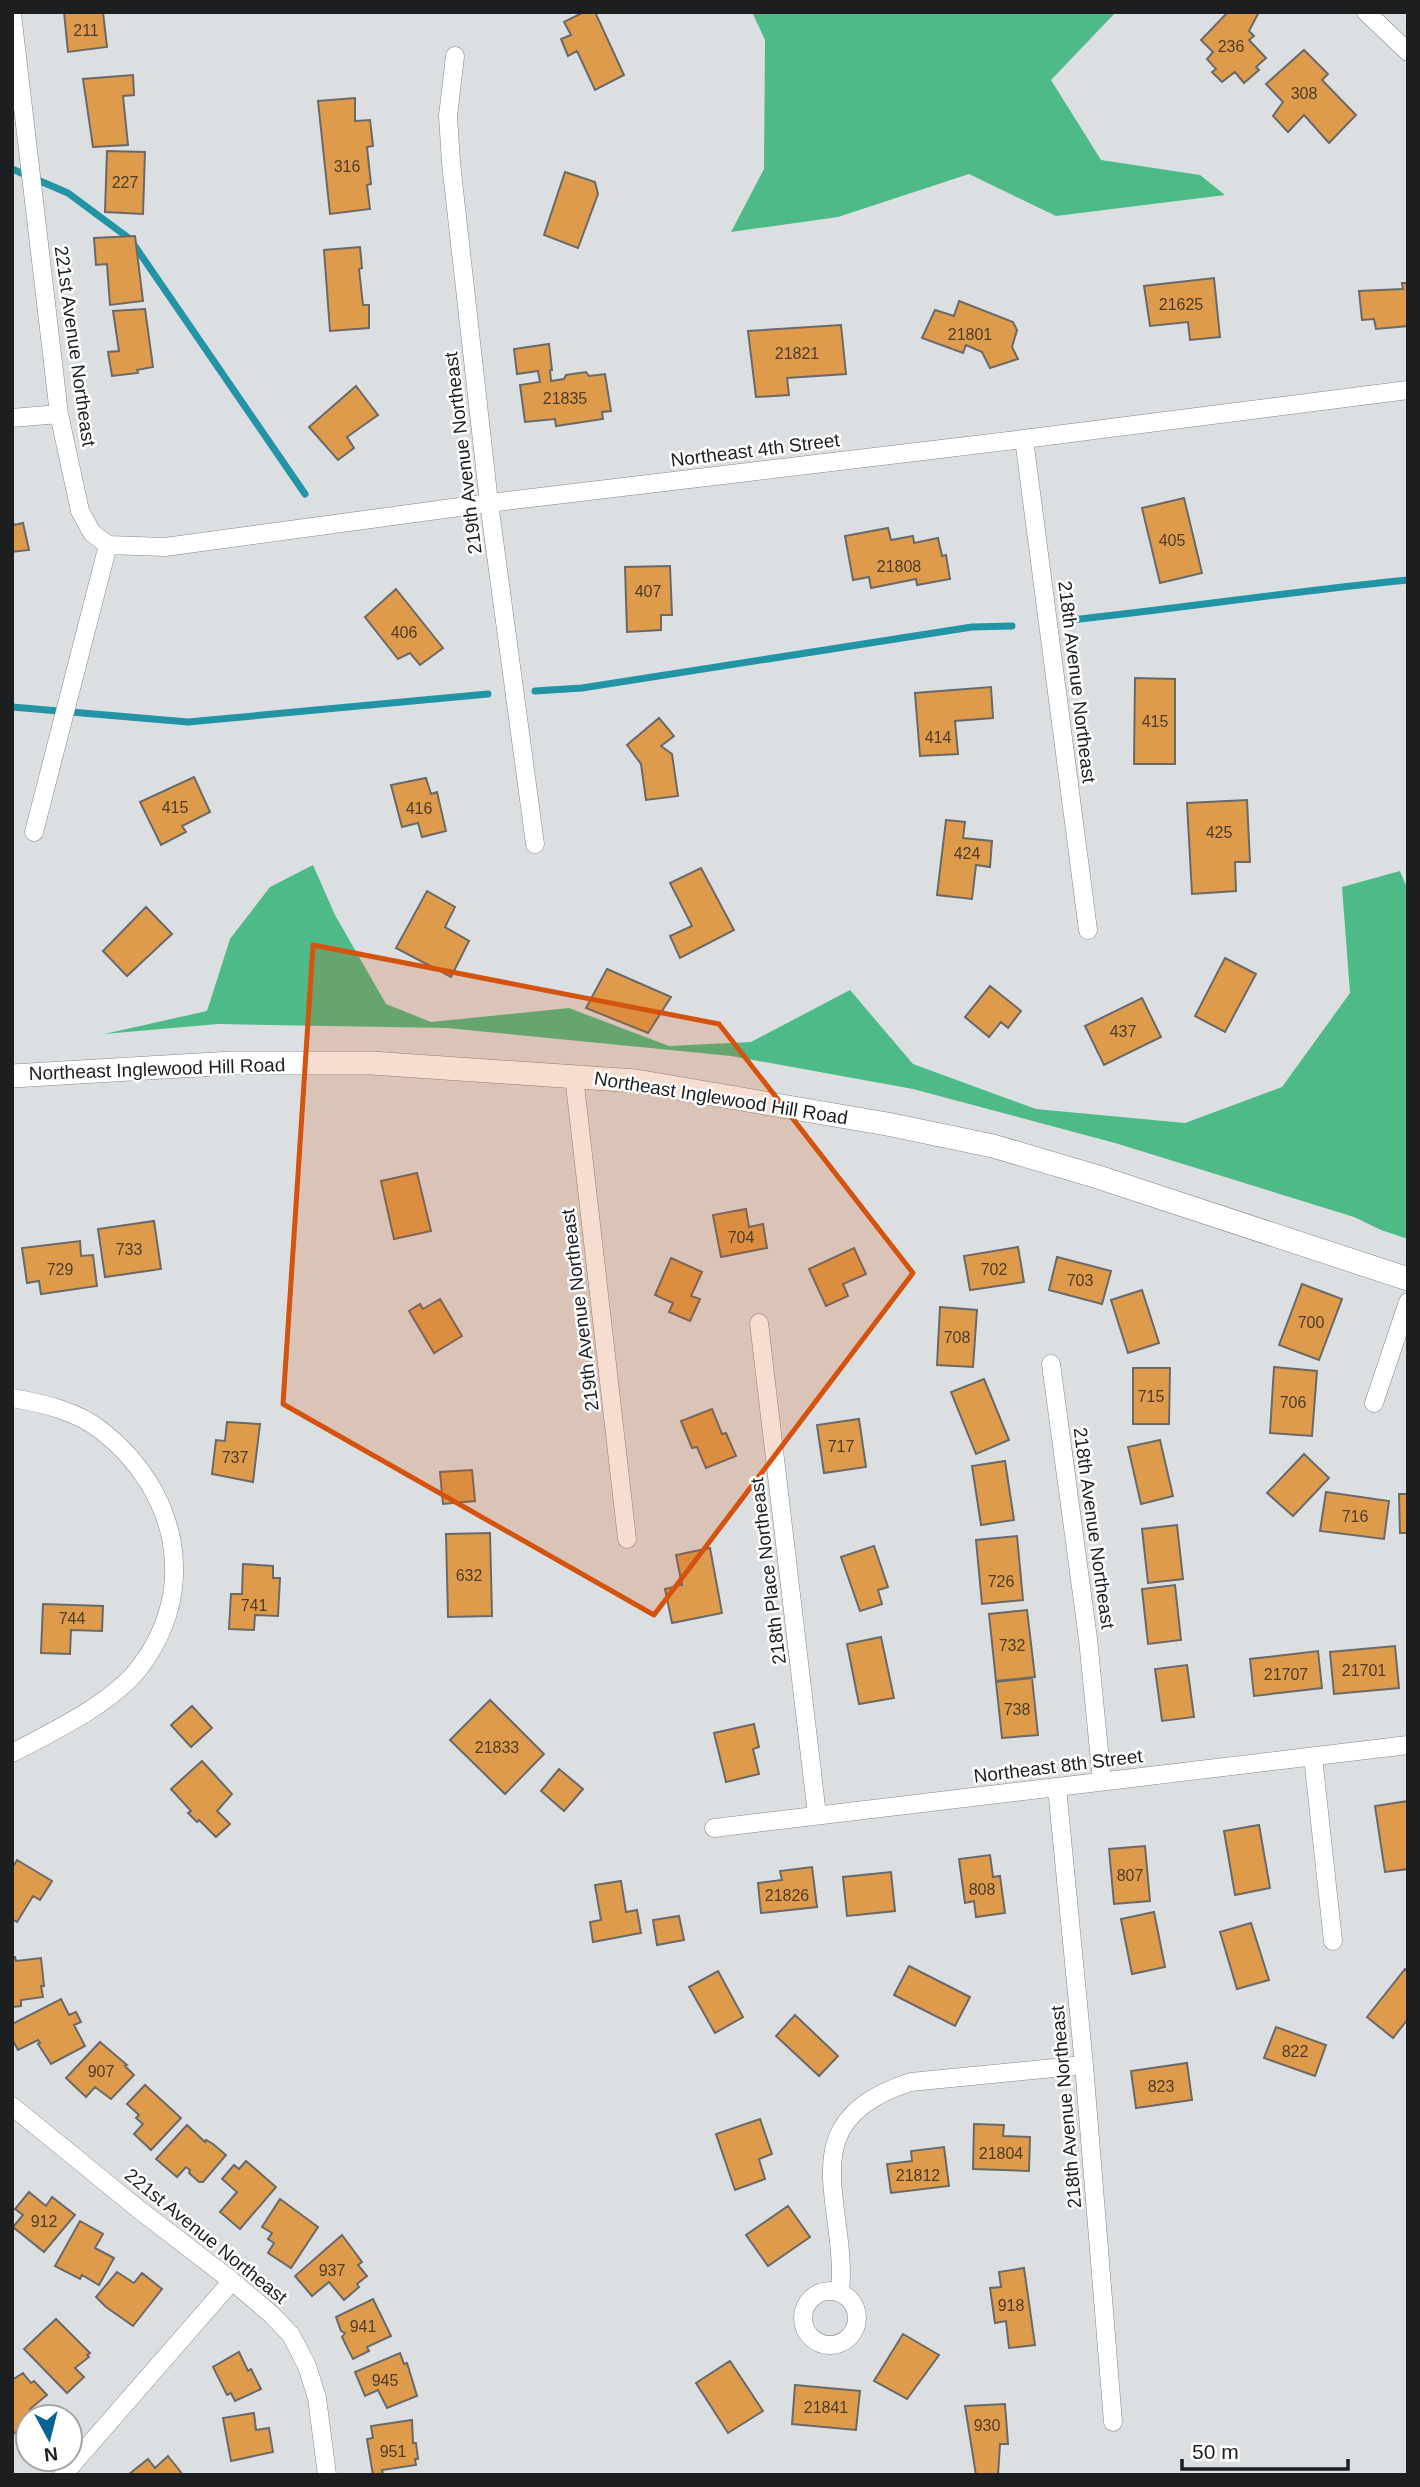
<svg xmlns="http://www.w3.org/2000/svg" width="1420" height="2487" viewBox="0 0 1420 2487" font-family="Arial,sans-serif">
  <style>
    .forest { fill: #4dba88 }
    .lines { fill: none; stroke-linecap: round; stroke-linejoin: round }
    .stream { stroke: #2394a5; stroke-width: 7 }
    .building { fill: #df9b4c; stroke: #6b6967; stroke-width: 2 }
    .minor-casing { stroke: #848789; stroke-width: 19 }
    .tertiary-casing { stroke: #848789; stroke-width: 24 }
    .minor { stroke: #fff; stroke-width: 18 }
    .tertiary { stroke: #fff; stroke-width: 23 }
    .marked { fill: #d4530e; fill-opacity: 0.2; stroke: #d4530e; stroke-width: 5; stroke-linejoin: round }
    .labels { text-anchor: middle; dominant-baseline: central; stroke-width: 5; stroke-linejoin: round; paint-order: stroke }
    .number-label { font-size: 16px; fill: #4e3d2a }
    .street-label { font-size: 19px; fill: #1d1e1f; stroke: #fff }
  </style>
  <rect width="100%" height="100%" fill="#dcdfe2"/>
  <path class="forest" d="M 752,12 L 1116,12 L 1051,80 L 1101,160 L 1200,175 L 1225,195 L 1056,216 L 969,174 L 838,217 L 731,232 L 764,169 L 765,40 Z
    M 313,865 L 335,915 L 386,1004 L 431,1022 L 569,1008 L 669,1046 L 751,1042 L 850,990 L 913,1064 L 1036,1109 L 1185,1123 L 1282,1087 L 1350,993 L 1342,887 L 1400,871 L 1408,890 L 1408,1239 L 1381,1230 L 1354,1217 L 1115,1143 L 913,1089 L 731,1056 L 447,1028 L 218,1024 L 104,1034 L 207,1011 L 230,939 L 270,887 Z"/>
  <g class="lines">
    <path class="stream" d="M 12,169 L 68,193 L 130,239 L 305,494
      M 1071,620 C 1183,608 1295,591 1408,580
      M 535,691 L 582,688 L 972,627 L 1012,626
      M 12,707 L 188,722 L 488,694"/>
  </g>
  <path class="building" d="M 64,12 L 103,12 L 107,47 L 68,52 Z
    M 584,12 L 595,12 L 624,75 L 595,90 L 577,51 L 568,56 L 561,39 L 571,35 L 564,22 Z
    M 1228,12 L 1259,12 L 1249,31 L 1254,36 L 1249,40 L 1266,58 L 1256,67 L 1259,70 L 1244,83 L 1235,72 L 1222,82 L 1212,72 L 1216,69 L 1207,59 L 1213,52 L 1201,40 Z
    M 1304,50 L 1328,74 L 1322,80 L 1356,115 L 1329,143 L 1304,115 L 1288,132 L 1273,116 L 1283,102 L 1266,84 Z
    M 133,75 L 134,95 L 123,96 L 128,145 L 93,147 L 83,79 Z
    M 355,98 L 355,121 L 370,120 L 373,146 L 367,147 L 371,184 L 367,185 L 370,209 L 330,214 L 318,101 Z
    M 107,151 L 145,152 L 143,214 L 105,212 Z
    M 565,172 L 595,182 L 598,194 L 578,248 L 544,235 Z
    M 135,236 L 143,301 L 110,305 L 107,264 L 96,265 L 94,238 Z
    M 360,247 L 362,268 L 359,269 L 363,305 L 369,305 L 369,328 L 330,331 L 324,250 Z
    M 1214,278 L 1220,337 L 1190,340 L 1188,322 L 1150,326 L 1144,286 Z
    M 1402,283 L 1408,283 L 1408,326 L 1376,329 L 1374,319 L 1362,320 L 1359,291 L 1403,289 Z
    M 959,301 L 1013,322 L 1017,330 L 1012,347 L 1018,359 L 990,368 L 982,352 L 966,345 L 963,353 L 922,338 L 935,310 L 954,316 Z
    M 145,309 L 153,367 L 137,370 L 138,373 L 112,376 L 108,352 L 119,351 L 113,311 Z
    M 841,325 L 846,374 L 787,378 L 789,395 L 756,397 L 748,331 Z
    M 549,344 L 552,370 L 550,370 L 551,381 L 564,379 L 566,375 L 586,372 L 589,376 L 605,374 L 611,411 L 602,412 L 603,419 L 556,426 L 555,419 L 525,422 L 520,385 L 540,382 L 538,371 L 517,374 L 514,349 Z
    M 356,386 L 378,415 L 347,437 L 354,448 L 338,460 L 309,427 Z
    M 1184,498 L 1202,573 L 1160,583 L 1142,508 Z
    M 12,518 L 14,525 L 23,523 L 29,550 L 12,552 Z
    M 888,528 L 891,540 L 913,536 L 914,543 L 938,538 L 942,556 L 946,555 L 950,579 L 917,585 L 916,579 L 871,588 L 869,577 L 853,580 L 845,536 Z
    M 670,566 L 672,615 L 661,615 L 661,630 L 627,632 L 625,567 Z
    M 396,589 L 443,648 L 420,665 L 410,653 L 398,659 L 365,617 Z
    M 1135,678 L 1175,679 L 1175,764 L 1134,764 Z
    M 991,687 L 993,718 L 955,721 L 958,754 L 920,756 L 915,693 Z
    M 659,718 L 674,736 L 661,746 L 672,754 L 678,796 L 646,800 L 641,764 L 627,745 Z
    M 194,777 L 210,812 L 182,826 L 186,832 L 161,845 L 140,802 Z
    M 426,778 L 431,794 L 437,792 L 446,831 L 422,837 L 418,823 L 402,827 L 391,785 Z
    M 1247,800 L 1250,862 L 1235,862 L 1236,891 L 1192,894 L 1187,803 Z
    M 946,820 L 965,822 L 963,838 L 992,841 L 990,867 L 976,865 L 972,899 L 937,895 Z
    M 701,868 L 734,930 L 680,958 L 670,936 L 692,926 L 670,883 Z
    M 427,891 L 455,907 L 445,927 L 469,941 L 451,977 L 396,948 Z
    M 146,907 L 172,934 L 127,976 L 103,951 Z
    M 1225,958 L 1256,974 L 1225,1032 L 1195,1016 Z
    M 607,969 L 671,997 L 648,1033 L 586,1008 Z
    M 990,986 L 1021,1011 L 1008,1028 L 1001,1022 L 989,1037 L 965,1017 Z
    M 1142,998 L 1161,1037 L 1104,1065 L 1085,1026 Z
    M 417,1173 L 431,1231 L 394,1239 L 381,1181 Z
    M 746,1209 L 749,1227 L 763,1224 L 767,1248 L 721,1257 L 713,1215 Z
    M 154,1221 L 161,1269 L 105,1277 L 98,1229 Z
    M 80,1241 L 81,1256 L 93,1255 L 97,1286 L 41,1294 L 39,1281 L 27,1283 L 22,1248 Z
    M 1018,1247 L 1024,1282 L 970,1290 L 964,1256 Z
    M 854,1248 L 866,1274 L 843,1284 L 848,1296 L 826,1306 L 809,1269 Z
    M 1057,1257 L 1111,1271 L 1102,1304 L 1049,1290 Z
    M 671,1258 L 702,1272 L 691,1296 L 700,1299 L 690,1321 L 669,1312 L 673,1303 L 655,1295 Z
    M 1302,1284 L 1342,1299 L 1319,1360 L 1279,1345 Z
    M 1142,1290 L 1159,1343 L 1128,1353 L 1111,1300 Z
    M 440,1299 L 462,1336 L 434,1353 L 409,1311 L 420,1304 L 423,1309 Z
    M 940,1307 L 977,1310 L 973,1367 L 937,1365 Z
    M 1274,1367 L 1317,1371 L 1312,1436 L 1270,1433 Z
    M 1133,1368 L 1170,1368 L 1169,1424 L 1133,1424 Z
    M 984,1379 L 1009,1440 L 976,1454 L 951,1392 Z
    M 712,1409 L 722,1434 L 726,1433 L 736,1456 L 706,1468 L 697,1447 L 692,1448 L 681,1421 Z
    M 859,1419 L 866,1467 L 824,1473 L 817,1425 Z
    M 227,1422 L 260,1424 L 253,1482 L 212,1474 L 216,1440 L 225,1441 Z
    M 1160,1440 L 1173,1496 L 1141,1504 L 1128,1447 Z
    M 1304,1454 L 1329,1478 L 1293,1516 L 1267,1493 Z
    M 1005,1461 L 1014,1520 L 981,1525 L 972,1466 Z
    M 472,1470 L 475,1501 L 443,1504 L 440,1472 Z
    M 1326,1492 L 1389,1501 L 1384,1539 L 1320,1531 Z
    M 1399,1494 L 1408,1494 L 1408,1533 L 1400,1533 Z
    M 1177,1525 L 1183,1579 L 1148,1583 L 1142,1529 Z
    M 490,1533 L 492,1616 L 448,1617 L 446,1534 Z
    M 1017,1536 L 1023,1600 L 982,1604 L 976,1540 Z
    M 874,1546 L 888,1587 L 878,1590 L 882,1604 L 860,1611 L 841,1557 Z
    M 710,1548 L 722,1613 L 672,1623 L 665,1589 L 682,1585 L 676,1555 Z
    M 243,1564 L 273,1566 L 273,1578 L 280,1578 L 278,1616 L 255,1615 L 254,1630 L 229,1629 L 231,1594 L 242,1594 Z
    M 1175,1585 L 1181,1640 L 1148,1644 L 1142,1589 Z
    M 43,1604 L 103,1606 L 102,1631 L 71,1630 L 70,1654 L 41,1653 Z
    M 1027,1610 L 1035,1677 L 996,1681 L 989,1614 Z
    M 881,1637 L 894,1698 L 859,1704 L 847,1644 Z
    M 1395,1646 L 1399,1688 L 1334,1694 L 1330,1652 Z
    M 1318,1651 L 1322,1688 L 1254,1696 L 1250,1659 Z
    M 1187,1665 L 1194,1717 L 1162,1721 L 1155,1669 Z
    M 1032,1678 L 1038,1735 L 1002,1738 L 996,1682 Z
    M 490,1700 L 544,1754 L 505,1794 L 450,1740 Z
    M 192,1706 L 212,1728 L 191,1747 L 171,1725 Z
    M 754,1724 L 759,1747 L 753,1749 L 759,1774 L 726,1782 L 714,1733 Z
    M 202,1761 L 232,1794 L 217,1811 L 230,1824 L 216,1837 L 199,1820 L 197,1822 L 188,1813 L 191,1811 L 171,1789 Z
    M 559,1769 L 583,1789 L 564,1811 L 541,1791 Z
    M 1408,1801 L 1408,1869 L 1385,1872 L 1375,1806 Z
    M 1259,1825 L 1270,1888 L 1235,1895 L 1224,1831 Z
    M 1145,1846 L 1150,1901 L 1114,1904 L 1109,1849 Z
    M 990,1855 L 993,1877 L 1000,1876 L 1005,1913 L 976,1917 L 974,1901 L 965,1903 L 959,1859 Z
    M 17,1860 L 52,1881 L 40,1900 L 33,1896 L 17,1922 L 12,1919 L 12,1868 Z
    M 812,1867 L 817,1907 L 761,1913 L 758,1883 L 782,1880 L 780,1871 Z
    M 891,1872 L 895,1911 L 847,1916 L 843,1877 Z
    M 621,1881 L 626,1912 L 637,1910 L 641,1933 L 593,1942 L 590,1922 L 601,1920 L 595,1885 Z
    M 1154,1912 L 1165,1967 L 1132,1974 L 1121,1919 Z
    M 679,1916 L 684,1940 L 657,1945 L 653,1920 Z
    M 1251,1923 L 1269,1980 L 1237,1989 L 1220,1932 Z
    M 12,1957 L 15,1957 L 16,1961 L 41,1958 L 44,1986 L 41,1986 L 43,1997 L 21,2000 L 21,2006 L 12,2007 Z
    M 909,1966 L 970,1997 L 955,2026 L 894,1995 Z
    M 1405,1969 L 1408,1972 L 1408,2019 L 1393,2038 L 1367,2017 Z
    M 718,1971 L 743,2017 L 715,2033 L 689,1987 Z
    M 61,1999 L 69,2015 L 76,2012 L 81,2022 L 74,2025 L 85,2046 L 51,2064 L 38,2044 L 40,2043 L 38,2040 L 18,2050 L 12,2039 L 12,2024 Z
    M 795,2015 L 838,2056 L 819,2076 L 776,2036 Z
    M 1276,2027 L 1326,2045 L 1315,2076 L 1264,2058 Z
    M 100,2042 L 127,2065 L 125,2066 L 134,2075 L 111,2099 L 95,2087 L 86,2097 L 66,2078 Z
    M 1187,2063 L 1192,2100 L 1136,2108 L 1131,2071 Z
    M 145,2085 L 181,2118 L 151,2150 L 134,2134 L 143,2124 L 136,2118 L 139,2115 L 127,2104 Z
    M 760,2119 L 772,2154 L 759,2159 L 765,2179 L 735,2190 L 716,2134 Z
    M 974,2124 L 1004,2125 L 1003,2136 L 1030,2137 L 1029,2171 L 973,2169 Z
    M 187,2125 L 205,2142 L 206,2140 L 213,2144 L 226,2155 L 203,2182 L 199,2182 L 189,2173 L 190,2170 L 186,2167 L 177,2177 L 156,2159 Z
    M 944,2147 L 949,2186 L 891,2193 L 887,2164 L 912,2161 L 911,2151 Z
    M 246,2161 L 276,2187 L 240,2229 L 220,2212 L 237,2192 L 222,2179 L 234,2165 L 239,2169 Z
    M 29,2192 L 46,2206 L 52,2197 L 75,2215 L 44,2252 L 13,2227 L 23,2215 L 15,2209 Z
    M 280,2199 L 318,2227 L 291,2268 L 268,2253 L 274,2243 L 268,2239 L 272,2233 L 262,2227 Z
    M 788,2206 L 810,2237 L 768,2266 L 746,2235 Z
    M 80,2221 L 103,2234 L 95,2248 L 114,2258 L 99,2285 L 82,2275 L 80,2279 L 55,2266 Z
    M 342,2235 L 362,2262 L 358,2265 L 367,2276 L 357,2284 L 359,2287 L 344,2300 L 329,2282 L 312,2296 L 295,2276 Z
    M 1024,2268 L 1035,2345 L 1009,2348 L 1006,2321 L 995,2323 L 990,2288 L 1001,2287 L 999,2272 Z
    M 117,2272 L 134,2283 L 142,2273 L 162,2289 L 133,2326 L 106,2307 L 96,2297 Z
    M 373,2299 L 391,2336 L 367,2347 L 369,2351 L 353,2359 L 342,2337 L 345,2333 L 341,2331 L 336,2317 Z
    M 56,2319 L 90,2353 L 87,2355 L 89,2357 L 75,2368 L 84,2377 L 67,2393 L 24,2349 Z
    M 903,2334 L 939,2355 L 907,2399 L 874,2381 Z
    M 239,2352 L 248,2371 L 251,2369 L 261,2389 L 235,2401 L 231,2393 L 227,2395 L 213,2367 Z
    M 400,2353 L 404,2364 L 407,2363 L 417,2396 L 387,2408 L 378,2390 L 365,2396 L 355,2372 Z
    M 730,2361 L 763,2411 L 728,2433 L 696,2383 Z
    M 23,2373 L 31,2383 L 34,2381 L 47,2395 L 30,2409 L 37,2417 L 28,2417 L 28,2442 L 25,2444 L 12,2430 L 12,2380 Z
    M 795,2385 L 860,2391 L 856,2430 L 792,2424 Z
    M 1005,2404 L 1008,2444 L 1000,2444 L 998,2475 L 976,2475 L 965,2406 Z
    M 254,2413 L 256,2430 L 269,2428 L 273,2452 L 231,2461 L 223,2418 Z
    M 412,2420 L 413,2443 L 416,2443 L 418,2459 L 415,2459 L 416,2465 L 382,2470 L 383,2475 L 373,2475 L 367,2439 L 373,2438 L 371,2426 Z
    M 168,2456 L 183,2475 L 128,2475 L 148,2459 L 155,2468 Z"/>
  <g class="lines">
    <defs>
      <path id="minor" d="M 1366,12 L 1408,52
        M 12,14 L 59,414 L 80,511 L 92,533 L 108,545 L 34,832
        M 455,56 L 448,116 L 451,163 L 489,503 L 535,844
        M 12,418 L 59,414
        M 1024,439 L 1088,930
        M 108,545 L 165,547 L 489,503 L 1024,439 L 1408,390
        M 574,1076 L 627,1539
        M 759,1323 L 817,1815
        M 1051,1364 L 1088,1639 L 1102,1781
        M 12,1398 C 42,1403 77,1411 102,1431 C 177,1490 200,1588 140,1667 C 113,1703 52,1732 12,1753
        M 1374,1403 L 1408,1302
        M 1313,1757 L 1333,1941
        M 1057,1788 L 1084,2065 L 1113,2422
        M 714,1828 L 1408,1745
        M 12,2106 L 137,2208 L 232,2281 L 271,2314 L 291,2335 L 307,2366 L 317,2398 L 327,2475
        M803 2318a27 27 0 1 1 54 0a27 27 0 1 1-54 0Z
        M 840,2292 C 849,2204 786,2121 911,2082 L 1084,2065
        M 63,2475 L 232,2281"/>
      <path id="tertiary" d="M 12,1076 L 232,1063 L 371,1063 L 636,1081 L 887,1124 L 993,1146 L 1098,1177 L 1408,1279"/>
    </defs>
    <use href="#minor" class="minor-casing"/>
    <use href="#tertiary" class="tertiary-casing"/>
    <use href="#minor" class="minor"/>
    <use href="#tertiary" class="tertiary"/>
  </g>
  <path class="marked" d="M 313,945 L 719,1024 L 913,1273 L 654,1615 L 283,1404 Z"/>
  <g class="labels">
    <g class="number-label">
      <text x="86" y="30">211</text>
      <text x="1231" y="46">236</text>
      <text x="1304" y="93">308</text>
      <text x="347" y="166">316</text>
      <text x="125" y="182">227</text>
      <text x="1181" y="304">21625</text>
      <text x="970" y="334">21801</text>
      <text x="797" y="353">21821</text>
      <text x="565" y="398">21835</text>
      <text x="1172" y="540">405</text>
      <text x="899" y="566">21808</text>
      <text x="648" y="591">407</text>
      <text x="404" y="632">406</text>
      <text x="1155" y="721">415</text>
      <text x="938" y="737">414</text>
      <text x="175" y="807">415</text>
      <text x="419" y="808">416</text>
      <text x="1219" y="832">425</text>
      <text x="967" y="853">424</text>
      <text x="1123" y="1031">437</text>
      <text x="741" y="1237">704</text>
      <text x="129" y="1249">733</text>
      <text x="60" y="1269">729</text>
      <text x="994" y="1269">702</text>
      <text x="1080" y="1280">703</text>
      <text x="1311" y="1322">700</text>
      <text x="957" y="1337">708</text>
      <text x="1151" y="1396">715</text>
      <text x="1293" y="1402">706</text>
      <text x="841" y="1446">717</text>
      <text x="235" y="1457">737</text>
      <text x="1355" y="1516">716</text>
      <text x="469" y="1575">632</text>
      <text x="1001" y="1581">726</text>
      <text x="254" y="1605">741</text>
      <text x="72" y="1618">744</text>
      <text x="1012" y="1645">732</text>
      <text x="1364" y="1670">21701</text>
      <text x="1286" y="1674">21707</text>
      <text x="1017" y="1709">738</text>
      <text x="497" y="1747">21833</text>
      <text x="1130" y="1875">807</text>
      <text x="982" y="1889">808</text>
      <text x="787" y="1895">21826</text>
      <text x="1295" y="2051">822</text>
      <text x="101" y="2071">907</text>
      <text x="1161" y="2086">823</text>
      <text x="1001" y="2153">21804</text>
      <text x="918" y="2175">21812</text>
      <text x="44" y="2221">912</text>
      <text x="332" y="2270">937</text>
      <text x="1011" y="2305">918</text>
      <text x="363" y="2326">941</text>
      <text x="385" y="2380">945</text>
      <text x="826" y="2407">21841</text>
      <text x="987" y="2425">930</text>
      <text x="393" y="2451">951</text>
    </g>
    <g class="street-label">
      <text transform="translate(75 346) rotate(82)">221st Avenue Northeast</text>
      <text transform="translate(755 450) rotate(-7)">Northeast 4th Street</text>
      <text transform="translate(463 453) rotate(-97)">219th Avenue Northeast</text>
      <text transform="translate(1077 682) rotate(83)">218th Avenue Northeast</text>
      <text transform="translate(157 1069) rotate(-2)">Northeast Inglewood Hill Road</text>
      <text transform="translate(721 1098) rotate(9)">Northeast Inglewood Hill Road</text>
      <text transform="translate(580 1310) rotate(-97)">219th Avenue Northeast</text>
      <text transform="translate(1094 1528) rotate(82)">218th Avenue Northeast</text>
      <text transform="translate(768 1571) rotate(-97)">218th Place Northeast</text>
      <text transform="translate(1058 1766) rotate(-7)">Northeast 8th Street</text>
      <text transform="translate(1066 2107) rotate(-95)">218th Avenue Northeast</text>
      <text transform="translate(206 2236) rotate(39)">221st Avenue Northeast</text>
    </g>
  </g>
  <rect width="1420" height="2487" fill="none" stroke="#1d1e1f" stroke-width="28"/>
  <g transform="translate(49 2438) rotate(173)"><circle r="33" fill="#ffffff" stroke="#a5a5a5" stroke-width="2"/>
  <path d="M0-5L12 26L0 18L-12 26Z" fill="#096394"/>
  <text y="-10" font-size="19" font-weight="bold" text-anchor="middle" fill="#1d1e1f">N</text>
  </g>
  <path d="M1182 2459v10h166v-10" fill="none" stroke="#1d1e1f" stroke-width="3.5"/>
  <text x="1192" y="2459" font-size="21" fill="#1d1e1f" stroke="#ffffff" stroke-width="5" paint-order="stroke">50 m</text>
</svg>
